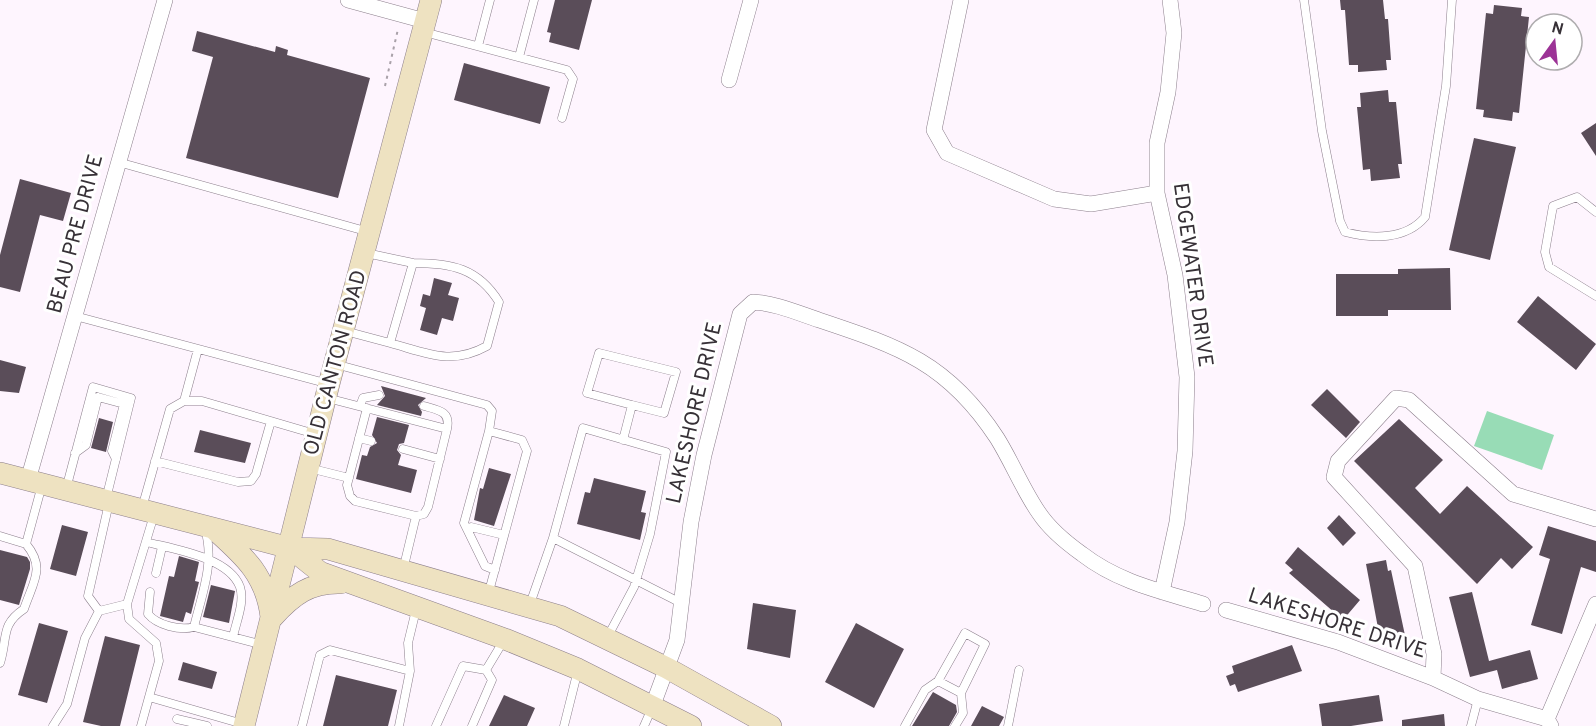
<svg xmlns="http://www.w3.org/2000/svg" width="1596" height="726" viewBox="0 0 1596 726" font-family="Overpass,sans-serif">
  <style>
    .green { fill: #98dcb6 }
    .building { fill: #5a4d59 }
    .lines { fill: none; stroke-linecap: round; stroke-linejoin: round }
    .service-casing { stroke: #8c7f8c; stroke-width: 9 }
    .minor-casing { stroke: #8c7f8c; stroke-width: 16 }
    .secondary-casing { stroke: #8c7f8c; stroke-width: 22 }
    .path { stroke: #a9a1a9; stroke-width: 2; stroke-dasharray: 3 4.5; stroke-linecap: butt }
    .service { stroke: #fff; stroke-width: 8 }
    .minor { stroke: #fff; stroke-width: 15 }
    .secondary { stroke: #eee2c1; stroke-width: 21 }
    .labels { text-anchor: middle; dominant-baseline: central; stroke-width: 6; stroke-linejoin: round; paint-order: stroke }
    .street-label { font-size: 21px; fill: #373137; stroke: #fff }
  </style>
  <rect width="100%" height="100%" fill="#fef5fe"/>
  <path class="green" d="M 1487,411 L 1554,435 L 1542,470 L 1474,446 Z"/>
  <path class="building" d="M 555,0 L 592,0 L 579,50 L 549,42 L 551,33 L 547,32 Z
    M 1340,0 L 1383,0 L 1385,19 L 1388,19 L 1391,60 L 1386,60 L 1387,70 L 1358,72 L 1358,65 L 1349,65 L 1345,10 L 1341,10 Z
    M 1494,5 L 1522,8 L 1521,16 L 1529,17 L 1519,113 L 1513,112 L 1512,121 L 1483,117 L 1484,110 L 1476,109 L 1486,13 L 1493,14 Z
    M 197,31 L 275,52 L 276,46 L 288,50 L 287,55 L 370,78 L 338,198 L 186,158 L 213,57 L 192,51 Z
    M 464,63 L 550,87 L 540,124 L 454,100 Z
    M 1388,90 L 1389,102 L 1396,102 L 1402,164 L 1398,164 L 1400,178 L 1371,181 L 1370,169 L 1363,170 L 1357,107 L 1361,107 L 1360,93 Z
    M 1596,123 L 1596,156 L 1581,133 Z
    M 1474,138 L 1516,147 L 1490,260 L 1449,250 Z
    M 20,179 L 71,193 L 63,221 L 40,215 L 20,292 L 0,287 L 0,255 Z
    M 1450,268 L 1451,310 L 1388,310 L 1388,316 L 1336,316 L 1336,274 L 1398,274 L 1398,269 Z
    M 434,278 L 452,283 L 448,295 L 459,298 L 453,321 L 442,318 L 437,335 L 420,330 L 426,308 L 420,306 L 423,294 L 430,296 Z
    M 1538,296 L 1596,344 L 1576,370 L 1517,322 Z
    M 0,360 L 26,367 L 19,393 L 0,391 Z
    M 381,386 L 426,398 L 418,405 L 422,412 L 421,416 L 377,405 L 385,396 Z
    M 1327,389 L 1360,422 L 1346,438 L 1311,405 Z
    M 377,417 L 409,425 L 404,443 L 399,444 L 397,450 L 401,455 L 398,465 L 417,470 L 411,493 L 356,479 L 362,455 L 367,456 L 370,447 L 377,443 L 372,435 Z
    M 99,418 L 113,422 L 106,452 L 91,448 Z
    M 1399,419 L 1443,460 L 1415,488 L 1440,514 L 1467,486 L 1533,547 L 1512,569 L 1501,558 L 1477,584 L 1354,461 Z
    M 200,430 L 251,443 L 245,463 L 194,452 Z
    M 489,468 L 511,474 L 494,526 L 474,520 L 480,488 L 483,489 Z
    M 594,478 L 646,491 L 641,512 L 646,513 L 640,540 L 577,524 L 585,492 L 590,493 Z
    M 1339,515 L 1356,533 L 1343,546 L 1327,528 Z
    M 62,525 L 88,532 L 76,576 L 50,569 Z
    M 1548,526 L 1596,541 L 1596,572 L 1581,567 L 1562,634 L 1531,625 L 1550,559 L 1539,555 Z
    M 1298,547 L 1360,600 L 1343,620 L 1289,573 L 1293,570 L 1285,563 Z
    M 0,550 L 27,557 L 30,562 L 30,569 L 19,605 L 0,600 Z
    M 179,556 L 199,562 L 195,581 L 199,582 L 191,614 L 186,612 L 183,622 L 160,616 L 169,576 L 174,577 Z
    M 1386,560 L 1388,571 L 1391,570 L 1406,640 L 1381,644 L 1366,564 Z
    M 211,585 L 235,591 L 229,623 L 203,617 Z
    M 1472,592 L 1489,661 L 1530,650 L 1538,679 L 1502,689 L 1497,670 L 1470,677 L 1449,597 Z
    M 753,603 L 796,610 L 790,658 L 747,649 Z
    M 39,623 L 68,631 L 47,703 L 18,695 Z
    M 856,623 L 904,649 L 874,708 L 825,682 Z
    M 105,636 L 140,645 L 120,726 L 101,726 L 83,722 Z
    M 1292,645 L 1302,671 L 1238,692 L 1235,684 L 1230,686 L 1226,676 L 1234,673 L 1232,666 Z
    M 183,662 L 217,672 L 212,689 L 178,680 Z
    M 336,675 L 397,690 L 388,726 L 323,726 Z
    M 933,692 L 956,705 L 957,712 L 949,726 L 912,726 Z
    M 504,695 L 535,708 L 527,726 L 489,726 Z
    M 1379,695 L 1383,721 L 1351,726 L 1322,726 L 1319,704 Z
    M 982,706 L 1004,717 L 999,726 L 971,726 Z
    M 1444,714 L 1445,726 L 1402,726 L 1402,720 Z"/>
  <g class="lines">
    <defs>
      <path id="service" d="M 1304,0 L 1322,131 L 1340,221 L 1345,232 C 1372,239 1406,240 1425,217 L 1446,86 L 1452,0
        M 424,32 L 567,70 L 573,79 L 562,118
        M 478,46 L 490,0
        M 519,57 L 534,0
        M 118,162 L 369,232
        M 1596,212 L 1577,197 L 1553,206 L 1545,252 L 1549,267 L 1596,296
        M 75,316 L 329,384
        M 345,331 L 390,343 L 413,263 L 366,253
        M 390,343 C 427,353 451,366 487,346 L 499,302 C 478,268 451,263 413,263
        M 335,364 L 487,405 L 492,411 L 489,431
        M 327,398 L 447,429 L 428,507 L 424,514 L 416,516 L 403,570
        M 184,401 L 198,349
        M 360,406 L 363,398 L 379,395
        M 424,406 C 438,410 451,411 447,429
        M 367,408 L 347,485 L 350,496 L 355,501 L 416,516
        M 359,438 L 371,441
        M 623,440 L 632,405 L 664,413 L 676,372 L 599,353 L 587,393 L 632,405
        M 403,449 L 440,459
        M 75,453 L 86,445 L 98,397 L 124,404 L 112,451 L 116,459
        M 155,461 L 238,482 L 251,481 L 256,474 L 271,421
        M 309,468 L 349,478
        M 66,489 L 93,387 L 131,398 L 106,499
        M 142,508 L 170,409 L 184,401 L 202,401 L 315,434
        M 154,515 L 127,604 L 129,619 L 156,643 L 159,661 L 149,697 L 243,724
        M 467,529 L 471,527 L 504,535
        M 0,536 L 26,544 L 42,485
        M 553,538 L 583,428 L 666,452 L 650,534 L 634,587 L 608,636
        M 146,542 C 173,549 229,557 240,587 C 245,602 236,622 233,637
        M 156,573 L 162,547
        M 150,592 L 148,614 C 157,625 180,631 194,627 L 263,645
        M 488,595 L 527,451 L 522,440 L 489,431 L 464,523 L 485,566 L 495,570
        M 530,604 L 553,538 L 681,603
        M 99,611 L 88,596 L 109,503
        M 194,627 C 202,594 215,562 205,529
        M 0,663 C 8,638 0,625 24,609 C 33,582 46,568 26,544
        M 486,670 L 504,640
        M 938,681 L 961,693
        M 177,719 L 207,726
        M 53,726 L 67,704 L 85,638 L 99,611 L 127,604
        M 141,726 L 149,697
        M 302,726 L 320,655 L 330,650 L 410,671
        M 399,726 L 410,671 L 408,643 L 416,610
        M 436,726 L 463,666 L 486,670
        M 472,726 L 492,680 L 486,670
        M 564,726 L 578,670
        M 644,726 L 652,708
        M 905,726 L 925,690 L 938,681 L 965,633 L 985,644 L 961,693 L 963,713 L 955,726
        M 1008,726 L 1019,670
        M 1471,726 L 1478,699"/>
      <path id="minor" d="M 348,0 L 425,21
        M 961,0 L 934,130 L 947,153 L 1054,199 L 1091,204 L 1157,193
        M 729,80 L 751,0
        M 28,480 L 165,0
        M 1162,592 L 1177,522 L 1185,451 L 1187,377 L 1175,275 L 1157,193 L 1157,143 L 1168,92 L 1174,33 L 1170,0
        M 1226,610 L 1338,642 L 1433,678 L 1478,699 L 1547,719
        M 1433,678 L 1434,654 L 1415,566 L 1334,477 L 1338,461 L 1396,398 L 1409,400 L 1513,494 L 1596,519
        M 653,705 L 677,640 L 691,522 L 704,455 L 740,314 L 753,302 C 775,303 798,313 819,320 C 900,347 948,363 997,438 C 1012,462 1023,490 1039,513 C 1049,528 1068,544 1082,554 C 1118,582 1160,591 1203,604
        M 1551,726 L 1547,719 L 1596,604"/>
      <path id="secondary" d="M 0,473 L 290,548 L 328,549 L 560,616 L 667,668 L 771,726
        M 215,530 C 244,556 266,575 271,617
        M 290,548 L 320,572 L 505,639 L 578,669 L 691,726
        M 273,617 C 293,595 310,582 341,583
        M 244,726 L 329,384 L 431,0"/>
    </defs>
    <use href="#service" class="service-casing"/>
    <use href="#minor" class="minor-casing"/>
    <use href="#secondary" class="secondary-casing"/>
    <path class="path" d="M 385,86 L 398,29"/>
    <use href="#service" class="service"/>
    <use href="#minor" class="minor"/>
    <use href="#secondary" class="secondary"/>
  </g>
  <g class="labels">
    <g class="street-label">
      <text transform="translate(76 234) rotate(-75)">BEAU PRE DRIVE</text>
      <text transform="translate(1192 275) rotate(82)">EDGEWATER DRIVE</text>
      <text transform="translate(336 363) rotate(-75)">OLD CANTON ROAD</text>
      <text transform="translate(695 413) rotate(-77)">LAKESHORE DRIVE</text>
      <text transform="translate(1337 624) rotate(18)">LAKESHORE DRIVE</text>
    </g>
  </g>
  <g transform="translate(1554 42) rotate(15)"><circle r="28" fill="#ffffff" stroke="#afadaf" stroke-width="1.5"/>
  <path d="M0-4.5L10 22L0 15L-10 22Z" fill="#9c3396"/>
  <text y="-9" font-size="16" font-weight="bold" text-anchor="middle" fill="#373137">N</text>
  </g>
</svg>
